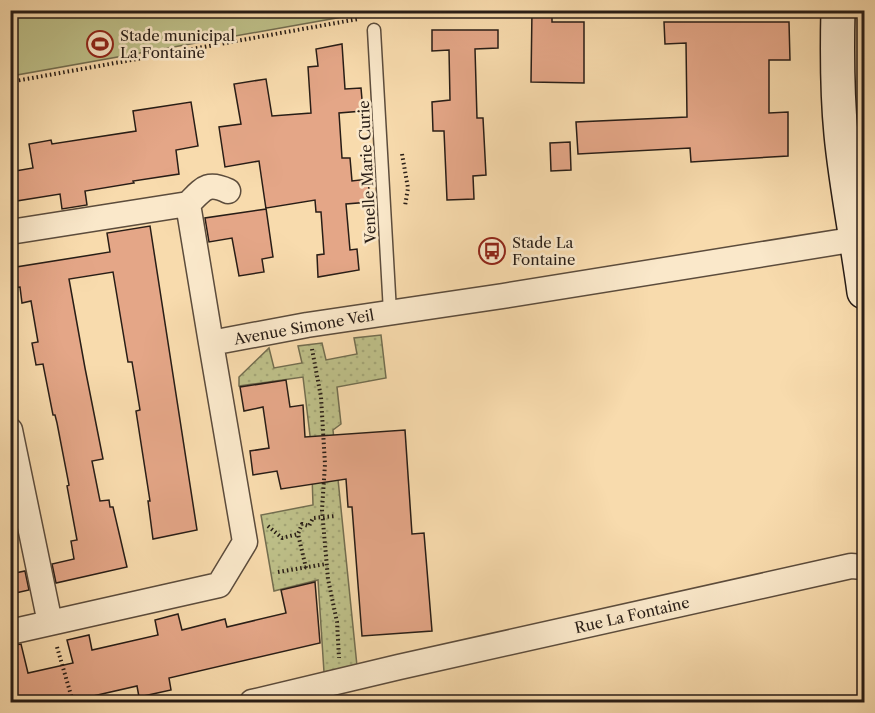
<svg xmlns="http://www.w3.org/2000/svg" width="875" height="713" viewBox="0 0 875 713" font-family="'Libre Caslon Text',serif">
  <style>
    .grass { fill: url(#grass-dots); stroke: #736e50; stroke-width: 1.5 }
    .park { fill: #bec089; stroke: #736e50; stroke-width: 1.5 }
    .building { fill: #e4a687; stroke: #281d16; stroke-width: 1.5 }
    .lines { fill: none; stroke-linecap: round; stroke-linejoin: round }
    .lane-casing { stroke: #5c4c3c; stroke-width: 15 }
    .street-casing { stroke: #5c4c3c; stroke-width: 27 }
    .secondary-casing { stroke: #281d16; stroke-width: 36 }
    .path { stroke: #281d16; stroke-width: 4; stroke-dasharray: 1.5 3; stroke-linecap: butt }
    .lane { stroke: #fae8ca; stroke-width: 12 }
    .street { stroke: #fae8ca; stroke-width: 24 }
    .secondary { stroke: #fae8ca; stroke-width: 33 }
    .labels { text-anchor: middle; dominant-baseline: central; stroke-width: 5; stroke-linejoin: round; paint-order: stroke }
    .poi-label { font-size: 15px; fill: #281d16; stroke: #fae8ca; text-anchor: start }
    .street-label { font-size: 15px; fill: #281d16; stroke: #fae8ca }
  </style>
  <defs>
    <pattern id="grass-dots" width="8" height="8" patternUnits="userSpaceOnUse" patternTransform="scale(1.5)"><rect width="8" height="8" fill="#bec089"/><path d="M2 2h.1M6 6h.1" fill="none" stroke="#a3a576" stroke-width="1.8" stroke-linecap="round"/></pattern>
  </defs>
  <rect width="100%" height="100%" fill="#f8dbad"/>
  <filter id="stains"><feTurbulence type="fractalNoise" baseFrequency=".00333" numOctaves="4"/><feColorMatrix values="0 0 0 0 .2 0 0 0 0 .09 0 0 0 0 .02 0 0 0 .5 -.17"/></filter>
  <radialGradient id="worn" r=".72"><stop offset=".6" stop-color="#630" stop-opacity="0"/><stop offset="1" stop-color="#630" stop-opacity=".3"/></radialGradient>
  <path class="grass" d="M 381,335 L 386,378 L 337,387 L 341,424 L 333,430 L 357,666 L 324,672 L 318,580 L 274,591 L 261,515 L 313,505 L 311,444 L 303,377 L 239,386 L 239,377 L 269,348 L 274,368 L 302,363 L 298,346 L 322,343 L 326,360 L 357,354 L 354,338 Z"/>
  <path class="park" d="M 11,10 L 370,10 L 370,12 L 11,76 Z"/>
  <path class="building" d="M 532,10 L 552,10 L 552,22 L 584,22 L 584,83 L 531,82 Z
    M 664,22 L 789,22 L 790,60 L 769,60 L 769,113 L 788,112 L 788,156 L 691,162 L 690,148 L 578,154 L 576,122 L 687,117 L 686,43 L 665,44 Z
    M 432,30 L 498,30 L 498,48 L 475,49 L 477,118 L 483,118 L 486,175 L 473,176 L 474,199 L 447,200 L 444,131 L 433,131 L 432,102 L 450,100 L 449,50 L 432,51 Z
    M 342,44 L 345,89 L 361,88 L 363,111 L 339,113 L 342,158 L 350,158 L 352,181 L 368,179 L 370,202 L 346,204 L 350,250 L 357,249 L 359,270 L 318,277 L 317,255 L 324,254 L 321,212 L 316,212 L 315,200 L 266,208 L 273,257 L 262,259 L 264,272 L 239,276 L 232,238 L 209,242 L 205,218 L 266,209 L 259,161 L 225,167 L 219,127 L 241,124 L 234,84 L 266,79 L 272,116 L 311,113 L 308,67 L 318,66 L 316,49 Z
    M 191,102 L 198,146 L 176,150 L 179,174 L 133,181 L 134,183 L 85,191 L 87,205 L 62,209 L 60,194 L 10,202 L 10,172 L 33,168 L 29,144 L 51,140 L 52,144 L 136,131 L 133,111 Z
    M 570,142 L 571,170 L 551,171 L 550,143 Z
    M 150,226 L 197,530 L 153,539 L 148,501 L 150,501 L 136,411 L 140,410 L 132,362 L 128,362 L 113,272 L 69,279 L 85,368 L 103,459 L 92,461 L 100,501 L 109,500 L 110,507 L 113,507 L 127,567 L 56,583 L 52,564 L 74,559 L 71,541 L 77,540 L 67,486 L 69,485 L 57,423 L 55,415 L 53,415 L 43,364 L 36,365 L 32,343 L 38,342 L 31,301 L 22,303 L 20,287 L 10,288 L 10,268 L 110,252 L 107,233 Z
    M 286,380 L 290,407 L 303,405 L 305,437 L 405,430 L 412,534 L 424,533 L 432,631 L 362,636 L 352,507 L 348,507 L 346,479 L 281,489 L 277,471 L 253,475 L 250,451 L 269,448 L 263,407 L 244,411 L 240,387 Z
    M 25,571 L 29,590 L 11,594 L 10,574 Z
    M 315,582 L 320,643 L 169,678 L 171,690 L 139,697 L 137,686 L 67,702 L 10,702 L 10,646 L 21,644 L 28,673 L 73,663 L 67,640 L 89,635 L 92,650 L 158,635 L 155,620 L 178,614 L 182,630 L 225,619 L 227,627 L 286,613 L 281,590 Z"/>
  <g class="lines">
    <defs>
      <path id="lane" d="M 374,30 L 390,312"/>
      <path id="street" d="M 188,204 L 211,343
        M 10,232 L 188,204 C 203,189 207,181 228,191
        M 10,430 L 50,623
        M 10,632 L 219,585 L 245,542 L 211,343 L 307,325 L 503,296 L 857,239
        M 252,702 L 399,667 L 851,566 L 864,567"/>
      <path id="secondary" d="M 838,10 C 837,52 837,93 841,134 C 846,187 857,239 864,292"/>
    </defs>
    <use href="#lane" class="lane-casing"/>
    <use href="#street" class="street-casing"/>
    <use href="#secondary" class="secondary-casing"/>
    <path class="path" d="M 10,82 L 358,19
      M 402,154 L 408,188 L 405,206
      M 312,349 L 321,397 L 325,464 L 322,510 L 328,579 L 337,622 L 339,658
      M 268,526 L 282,538 L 298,534
      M 306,568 L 298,534 L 302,524 L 309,526 L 313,518 L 335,516
      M 278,572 L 326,564
      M 57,647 L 73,702"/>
    <use href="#lane" class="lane"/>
    <use href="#street" class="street"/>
    <use href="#secondary" class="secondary"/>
  </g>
  <defs>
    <symbol id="stadium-ring" viewBox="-11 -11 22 22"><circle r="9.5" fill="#fae8ca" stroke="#8f2418" stroke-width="1.5"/><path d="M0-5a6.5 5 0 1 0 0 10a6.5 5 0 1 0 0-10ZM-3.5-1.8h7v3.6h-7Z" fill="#8f2418"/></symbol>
    <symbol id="bus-ring" viewBox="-11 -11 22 22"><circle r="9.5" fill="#fae8ca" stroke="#8f2418" stroke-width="1.5"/><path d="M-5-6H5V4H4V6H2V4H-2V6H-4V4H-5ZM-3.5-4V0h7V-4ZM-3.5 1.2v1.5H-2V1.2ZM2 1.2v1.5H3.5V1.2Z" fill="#8f2418"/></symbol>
  </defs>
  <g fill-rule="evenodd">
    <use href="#stadium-ring" x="85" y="29" width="30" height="30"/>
    <use href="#bus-ring" x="477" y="236" width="30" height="30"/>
  </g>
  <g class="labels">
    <g class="poi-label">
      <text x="120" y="35">Stade municipal<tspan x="120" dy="17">La Fontaine</tspan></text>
      <text x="512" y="242">Stade La<tspan x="512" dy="17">Fontaine</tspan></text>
    </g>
    <g class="street-label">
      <text transform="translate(367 172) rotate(-93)">Venelle Marie Curie</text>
      <text transform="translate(304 327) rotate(-10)">Avenue Simone Veil</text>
      <text transform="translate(632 615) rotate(-13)">Rue La Fontaine</text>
    </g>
  </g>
  <rect width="875" height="713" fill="none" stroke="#f8dbad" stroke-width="36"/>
  <rect x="12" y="12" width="851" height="689" fill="none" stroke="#281d16" stroke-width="3"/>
  <rect x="18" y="18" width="839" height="677" fill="none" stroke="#281d16" stroke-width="1.5"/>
  <rect width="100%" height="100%" filter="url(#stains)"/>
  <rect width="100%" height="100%" fill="url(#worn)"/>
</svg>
